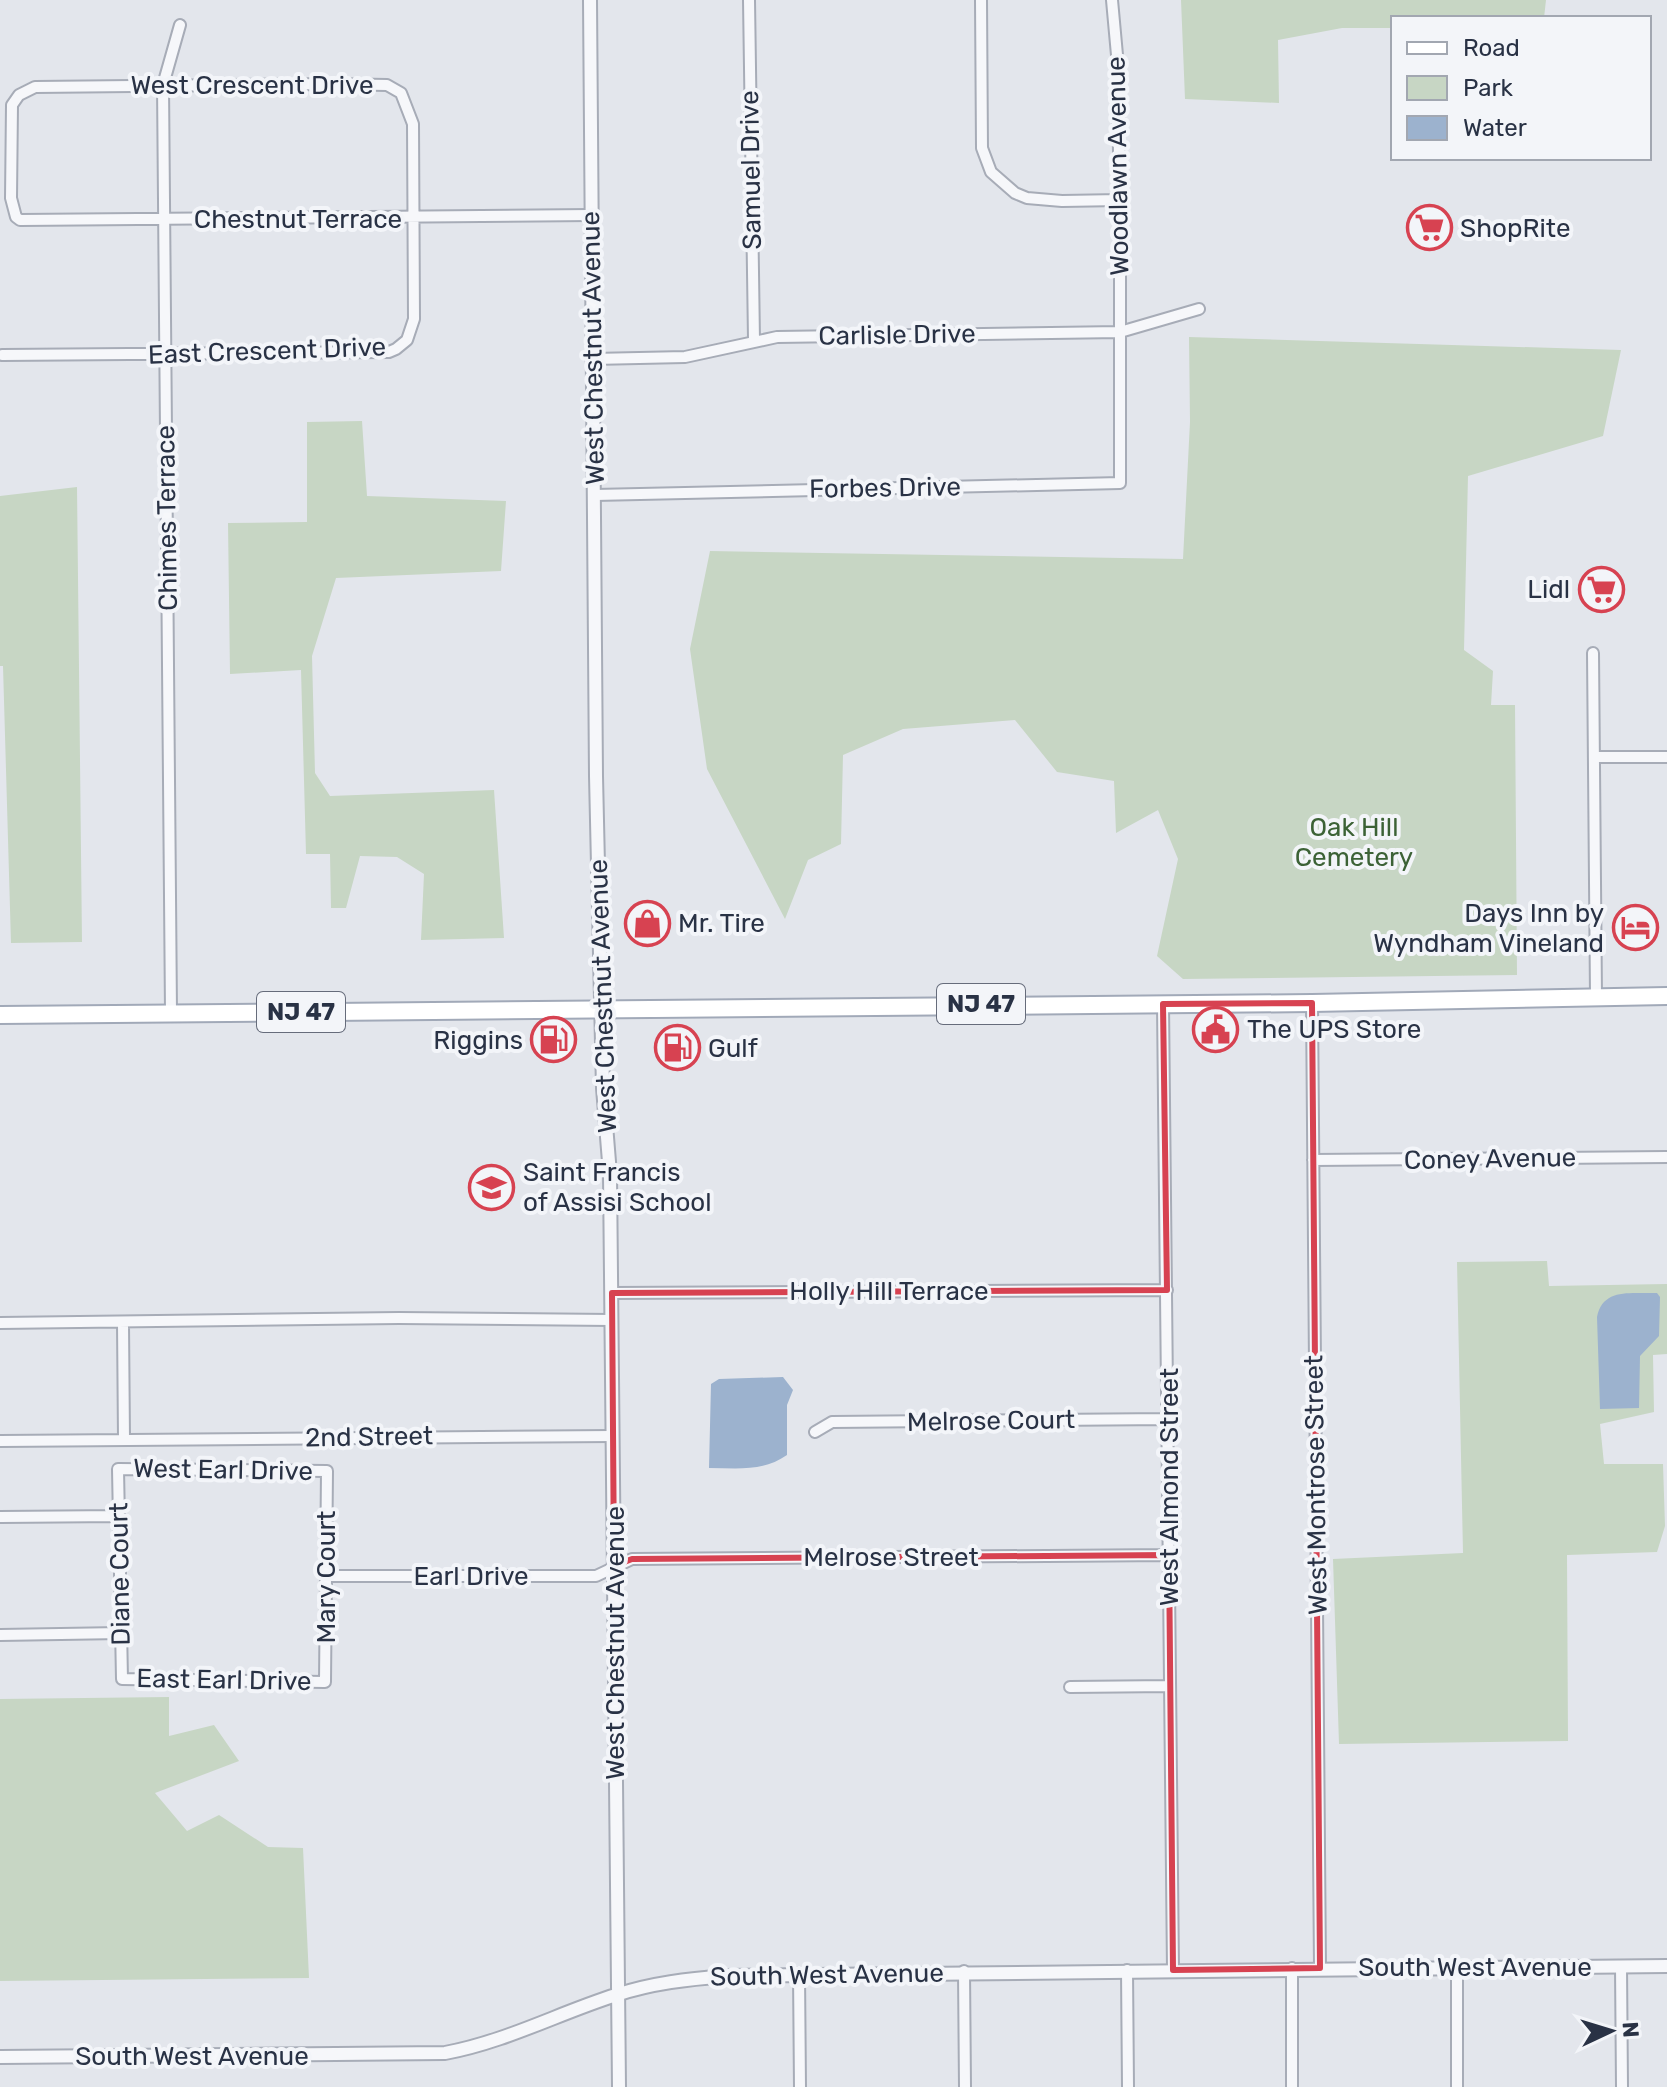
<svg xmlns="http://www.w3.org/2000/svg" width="1667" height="2087" viewBox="0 0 1667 2087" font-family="Rubik,sans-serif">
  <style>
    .green { fill: #c7d6c4 }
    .water { fill: #9cb2ce }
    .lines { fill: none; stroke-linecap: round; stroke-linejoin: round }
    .minor-casing { stroke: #a7acb7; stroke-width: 14 }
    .tertiary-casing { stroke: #a7acb7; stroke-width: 16 }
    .primary-casing { stroke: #a1a9b8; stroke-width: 20 }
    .minor { stroke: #f6f7fa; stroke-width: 10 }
    .tertiary { stroke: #f6f7fa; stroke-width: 12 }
    .primary { stroke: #fff; stroke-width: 16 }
    .marked { fill: none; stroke: #d74251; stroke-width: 6; stroke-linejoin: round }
    .labels { text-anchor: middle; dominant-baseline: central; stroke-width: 8; stroke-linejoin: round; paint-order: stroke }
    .shield { fill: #f3f5f9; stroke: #666c7b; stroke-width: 2 }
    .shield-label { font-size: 24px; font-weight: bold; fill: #293245 }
    .street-label { font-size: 26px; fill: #293245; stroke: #f3f5f9 }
    .poi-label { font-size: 26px; fill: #293245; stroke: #f3f5f9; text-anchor: start }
    .park-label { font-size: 26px; fill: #3c6236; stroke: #f3f5f9 }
  </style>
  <rect width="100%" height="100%" fill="#e3e6ec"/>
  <path class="green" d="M 1181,0 L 1546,0 L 1544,18 L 1393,18 L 1393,28 L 1342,28 L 1278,40 L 1279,103 L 1185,99 Z
    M 1189,337 L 1621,350 L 1603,436 L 1468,476 L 1464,650 L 1493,671 L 1491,705 L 1515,705 L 1517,975 L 1183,979 L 1157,956 L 1178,859 L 1158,810 L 1116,833 L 1114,781 L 1057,772 L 1015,720 L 903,729 L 843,755 L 841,844 L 808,860 L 785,919 L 707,769 L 690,649 L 710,551 L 1183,559 L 1190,422 Z
    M 362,421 L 367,496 L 506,501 L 501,571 L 336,578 L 312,656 L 315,773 L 330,796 L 494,790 L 504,938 L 421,940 L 424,874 L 397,857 L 360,856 L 346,908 L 331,908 L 330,854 L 306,854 L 301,670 L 230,674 L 228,523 L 307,522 L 307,422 Z
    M 77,487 L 82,942 L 11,943 L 3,666 L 0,666 L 0,496 Z
    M 1547,1261 L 1549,1286 L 1667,1284 L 1667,1354 L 1653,1355 L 1654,1412 L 1600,1424 L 1604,1464 L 1663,1464 L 1665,1526 L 1657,1552 L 1567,1555 L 1568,1741 L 1339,1744 L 1333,1559 L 1463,1553 L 1457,1262 Z
    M 169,1697 L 169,1736 L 214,1725 L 239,1761 L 155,1793 L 187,1831 L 219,1815 L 268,1847 L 303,1848 L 309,1978 L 0,1981 L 0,1699 Z"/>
  <path class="water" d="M 1657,1293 L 1660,1297 L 1659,1336 L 1640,1356 L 1639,1408 L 1600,1409 L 1597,1317 C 1603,1287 1632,1294 1657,1293 Z
    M 783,1377 L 793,1390 L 787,1405 L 787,1455 C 763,1472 737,1468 709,1468 L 711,1384 L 719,1379 Z"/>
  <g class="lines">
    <defs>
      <path id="minor" d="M 749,0 L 754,340
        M 981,0 L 982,148 L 991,172 L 1015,193 L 1027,198 L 1062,201 L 1120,200
        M 2,355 L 389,352 L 396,349 L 407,340 L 414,319 L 413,124 L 401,93 L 387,85 L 332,84 L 35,87 L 19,95 L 12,105 L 11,198 L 16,217 L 20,220 L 592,215
        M 593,359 L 685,357 L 777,337 L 1120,332 L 1199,309
        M 595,495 L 1120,483 L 1120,200 L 1117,55 L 1112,0
        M 1593,653 L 1596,996
        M 1594,757 L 1667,757
        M 1312,1003 L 1320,1968
        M 1163,1004 L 1173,1970
        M 171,1012 L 163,85 L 180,25
        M 1313,1160 L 1667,1157
        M 612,1293 L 1167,1290
        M 0,1323 L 399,1318 L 612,1320
        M 123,1324 L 124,1439
        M 815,1432 L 832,1422 L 1169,1419
        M 0,1441 L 613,1436
        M 118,1469 L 327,1471 L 325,1682 L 122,1679 Z
        M 0,1517 L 119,1516
        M 326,1576 L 596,1576 L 632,1559 L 1169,1555
        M 0,1635 L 121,1633
        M 1070,1687 L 1170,1686
        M 1621,1966 L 1622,2087
        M 1457,1967 L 1457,2087
        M 1292,1968 L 1292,2087
        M 1127,1970 L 1128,2087
        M 964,1971 L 965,2087
        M 799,1973 L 800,2087"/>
      <path id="tertiary" d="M 590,0 L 596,776 L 603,1088 L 610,1174 L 619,2087
        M 0,2057 L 445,2053 C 505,2042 559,2013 616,1995 C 652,1983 689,1979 726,1976 L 1667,1966"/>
      <path id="primary" d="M 0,1015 L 1312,1003 L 1667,996"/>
    </defs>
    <use href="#minor" class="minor-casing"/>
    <use href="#tertiary" class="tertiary-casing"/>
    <use href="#primary" class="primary-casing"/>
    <use href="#minor" class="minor"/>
    <use href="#tertiary" class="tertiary"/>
    <use href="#primary" class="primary"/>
  </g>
  <path class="marked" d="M 1312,1003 L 1320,1968 L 1173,1970 L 1169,1555 L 632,1559 L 614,1566 L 612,1293 L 1167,1290 L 1163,1004 Z"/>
  <defs>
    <symbol id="supermarket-ring" viewBox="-11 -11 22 22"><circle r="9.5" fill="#f3f5f9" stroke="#d74251" stroke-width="1.5"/><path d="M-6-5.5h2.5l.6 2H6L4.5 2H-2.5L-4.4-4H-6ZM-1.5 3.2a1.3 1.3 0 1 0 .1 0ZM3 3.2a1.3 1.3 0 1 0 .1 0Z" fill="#d74251"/></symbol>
    <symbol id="shop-ring" viewBox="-11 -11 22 22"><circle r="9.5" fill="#f3f5f9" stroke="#d74251" stroke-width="1.5"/><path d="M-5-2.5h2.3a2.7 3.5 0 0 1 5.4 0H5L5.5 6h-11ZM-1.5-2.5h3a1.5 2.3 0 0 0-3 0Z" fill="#d74251"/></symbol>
    <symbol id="hotel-ring" viewBox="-11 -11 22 22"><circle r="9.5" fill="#f3f5f9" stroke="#d74251" stroke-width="1.5"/><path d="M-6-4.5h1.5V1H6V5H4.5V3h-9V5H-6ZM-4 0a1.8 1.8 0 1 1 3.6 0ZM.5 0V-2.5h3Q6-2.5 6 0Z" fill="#d74251"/></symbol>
    <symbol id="civic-ring" viewBox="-11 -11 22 22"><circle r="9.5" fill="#f3f5f9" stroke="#d74251" stroke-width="1.5"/><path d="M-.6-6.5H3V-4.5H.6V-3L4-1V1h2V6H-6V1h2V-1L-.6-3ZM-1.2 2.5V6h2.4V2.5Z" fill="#d74251"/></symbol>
    <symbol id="fuel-ring" viewBox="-11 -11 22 22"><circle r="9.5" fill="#f3f5f9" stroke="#d74251" stroke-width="1.5"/><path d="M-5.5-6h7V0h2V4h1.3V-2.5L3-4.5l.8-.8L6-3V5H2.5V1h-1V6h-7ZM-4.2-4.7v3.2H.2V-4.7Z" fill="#d74251"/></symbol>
    <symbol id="school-ring" viewBox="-11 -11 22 22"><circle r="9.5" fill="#f3f5f9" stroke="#d74251" stroke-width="1.5"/><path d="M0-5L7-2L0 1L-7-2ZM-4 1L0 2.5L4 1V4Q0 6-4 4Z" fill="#d74251"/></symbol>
  </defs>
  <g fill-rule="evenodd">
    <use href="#supermarket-ring" x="1404" y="202" width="51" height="51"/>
    <use href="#supermarket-ring" x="1576" y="564" width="51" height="51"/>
    <use href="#shop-ring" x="622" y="898" width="51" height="51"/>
    <use href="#hotel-ring" x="1610" y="902" width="51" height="51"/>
    <use href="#civic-ring" x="1190" y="1004" width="51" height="51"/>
    <use href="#fuel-ring" x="528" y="1014" width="51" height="51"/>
    <use href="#fuel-ring" x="652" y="1022" width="51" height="51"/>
    <use href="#school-ring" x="466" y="1162" width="51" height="51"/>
  </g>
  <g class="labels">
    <g class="shield">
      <rect x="937" y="984" width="88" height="40" rx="6"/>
      <rect x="257" y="992" width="88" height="40" rx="6"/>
    </g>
    <g class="shield-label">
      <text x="981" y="1004">NJ 47</text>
      <text x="301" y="1012">NJ 47</text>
    </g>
    <g class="street-label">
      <text x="252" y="85">West Crescent Drive</text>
      <text transform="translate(1118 166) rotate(-91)">Woodlawn Avenue</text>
      <text transform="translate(751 170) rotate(-91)">Samuel Drive</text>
      <text x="298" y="219">Chestnut Terrace</text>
      <text transform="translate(897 335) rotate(-1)">Carlisle Drive</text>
      <text transform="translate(593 348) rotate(-91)">West Chestnut Avenue</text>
      <text transform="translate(267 351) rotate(-2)">East Crescent Drive</text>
      <text transform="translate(885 488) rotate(-1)">Forbes Drive</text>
      <text transform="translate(167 518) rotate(-91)">Chimes Terrace</text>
      <text transform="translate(603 996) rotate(-92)">West Chestnut Avenue</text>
      <text transform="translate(1490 1159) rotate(-1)">Coney Avenue</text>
      <text x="889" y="1291">Holly Hill Terrace</text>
      <text transform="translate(991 1421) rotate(-1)">Melrose Court</text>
      <text transform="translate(369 1437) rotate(-1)">2nd Street</text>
      <text transform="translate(223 1470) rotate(1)">West Earl Drive</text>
      <text transform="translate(1316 1485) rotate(-91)">West Montrose Street</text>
      <text transform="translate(1169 1487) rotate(-90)">West Almond Street</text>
      <text x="891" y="1557">Melrose Street</text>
      <text transform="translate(120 1574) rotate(-91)">Diane Court</text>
      <text x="471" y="1576">Earl Drive</text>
      <text transform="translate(326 1577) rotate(-90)">Mary Court</text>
      <text transform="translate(615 1643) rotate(-90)">West Chestnut Avenue</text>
      <text transform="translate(224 1680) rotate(1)">East Earl Drive</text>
      <text x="1475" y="1967">South West Avenue</text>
      <text transform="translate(827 1975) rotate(-1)">South West Avenue</text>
      <text x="192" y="2056">South West Avenue</text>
    </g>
    <g class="poi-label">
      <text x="1460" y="228">ShopRite</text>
      <text x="1570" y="589" text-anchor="end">Lidl</text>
      <text x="1604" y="913" text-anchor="end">Days Inn by<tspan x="1604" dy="30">Wyndham Vineland</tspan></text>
      <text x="678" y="923">Mr. Tire</text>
      <text x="1247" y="1029">The UPS Store</text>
      <text x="523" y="1040" text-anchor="end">Riggins</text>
      <text x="708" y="1048">Gulf</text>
      <text x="523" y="1172">Saint Francis<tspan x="523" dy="30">of Assisi School</tspan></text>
    </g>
    <g class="park-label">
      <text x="1354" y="827">Oak Hill<tspan x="1354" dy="30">Cemetery</tspan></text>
    </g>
  </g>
  <rect x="1391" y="16" width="260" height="144" fill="#f3f5f9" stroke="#a2a7b1" stroke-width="2"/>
  <rect x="1407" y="42" width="40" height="12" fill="#ffffff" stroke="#a2a7b1" stroke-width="2"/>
  <text x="1463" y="56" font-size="24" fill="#293245">Road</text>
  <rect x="1407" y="76" width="40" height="24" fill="#c7d6c4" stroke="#a2a7b1" stroke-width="2"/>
  <text x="1463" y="96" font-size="24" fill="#293245">Park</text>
  <rect x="1407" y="116" width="40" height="24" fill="#9cb2ce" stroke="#a2a7b1" stroke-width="2"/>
  <text x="1463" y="136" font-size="24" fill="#293245">Water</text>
  <g transform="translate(1611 2031) rotate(86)" stroke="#f3f5f9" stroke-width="6" paint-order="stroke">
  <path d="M0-6L14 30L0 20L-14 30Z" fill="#293245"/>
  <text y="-12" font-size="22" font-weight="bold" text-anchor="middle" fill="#293245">N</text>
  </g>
</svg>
